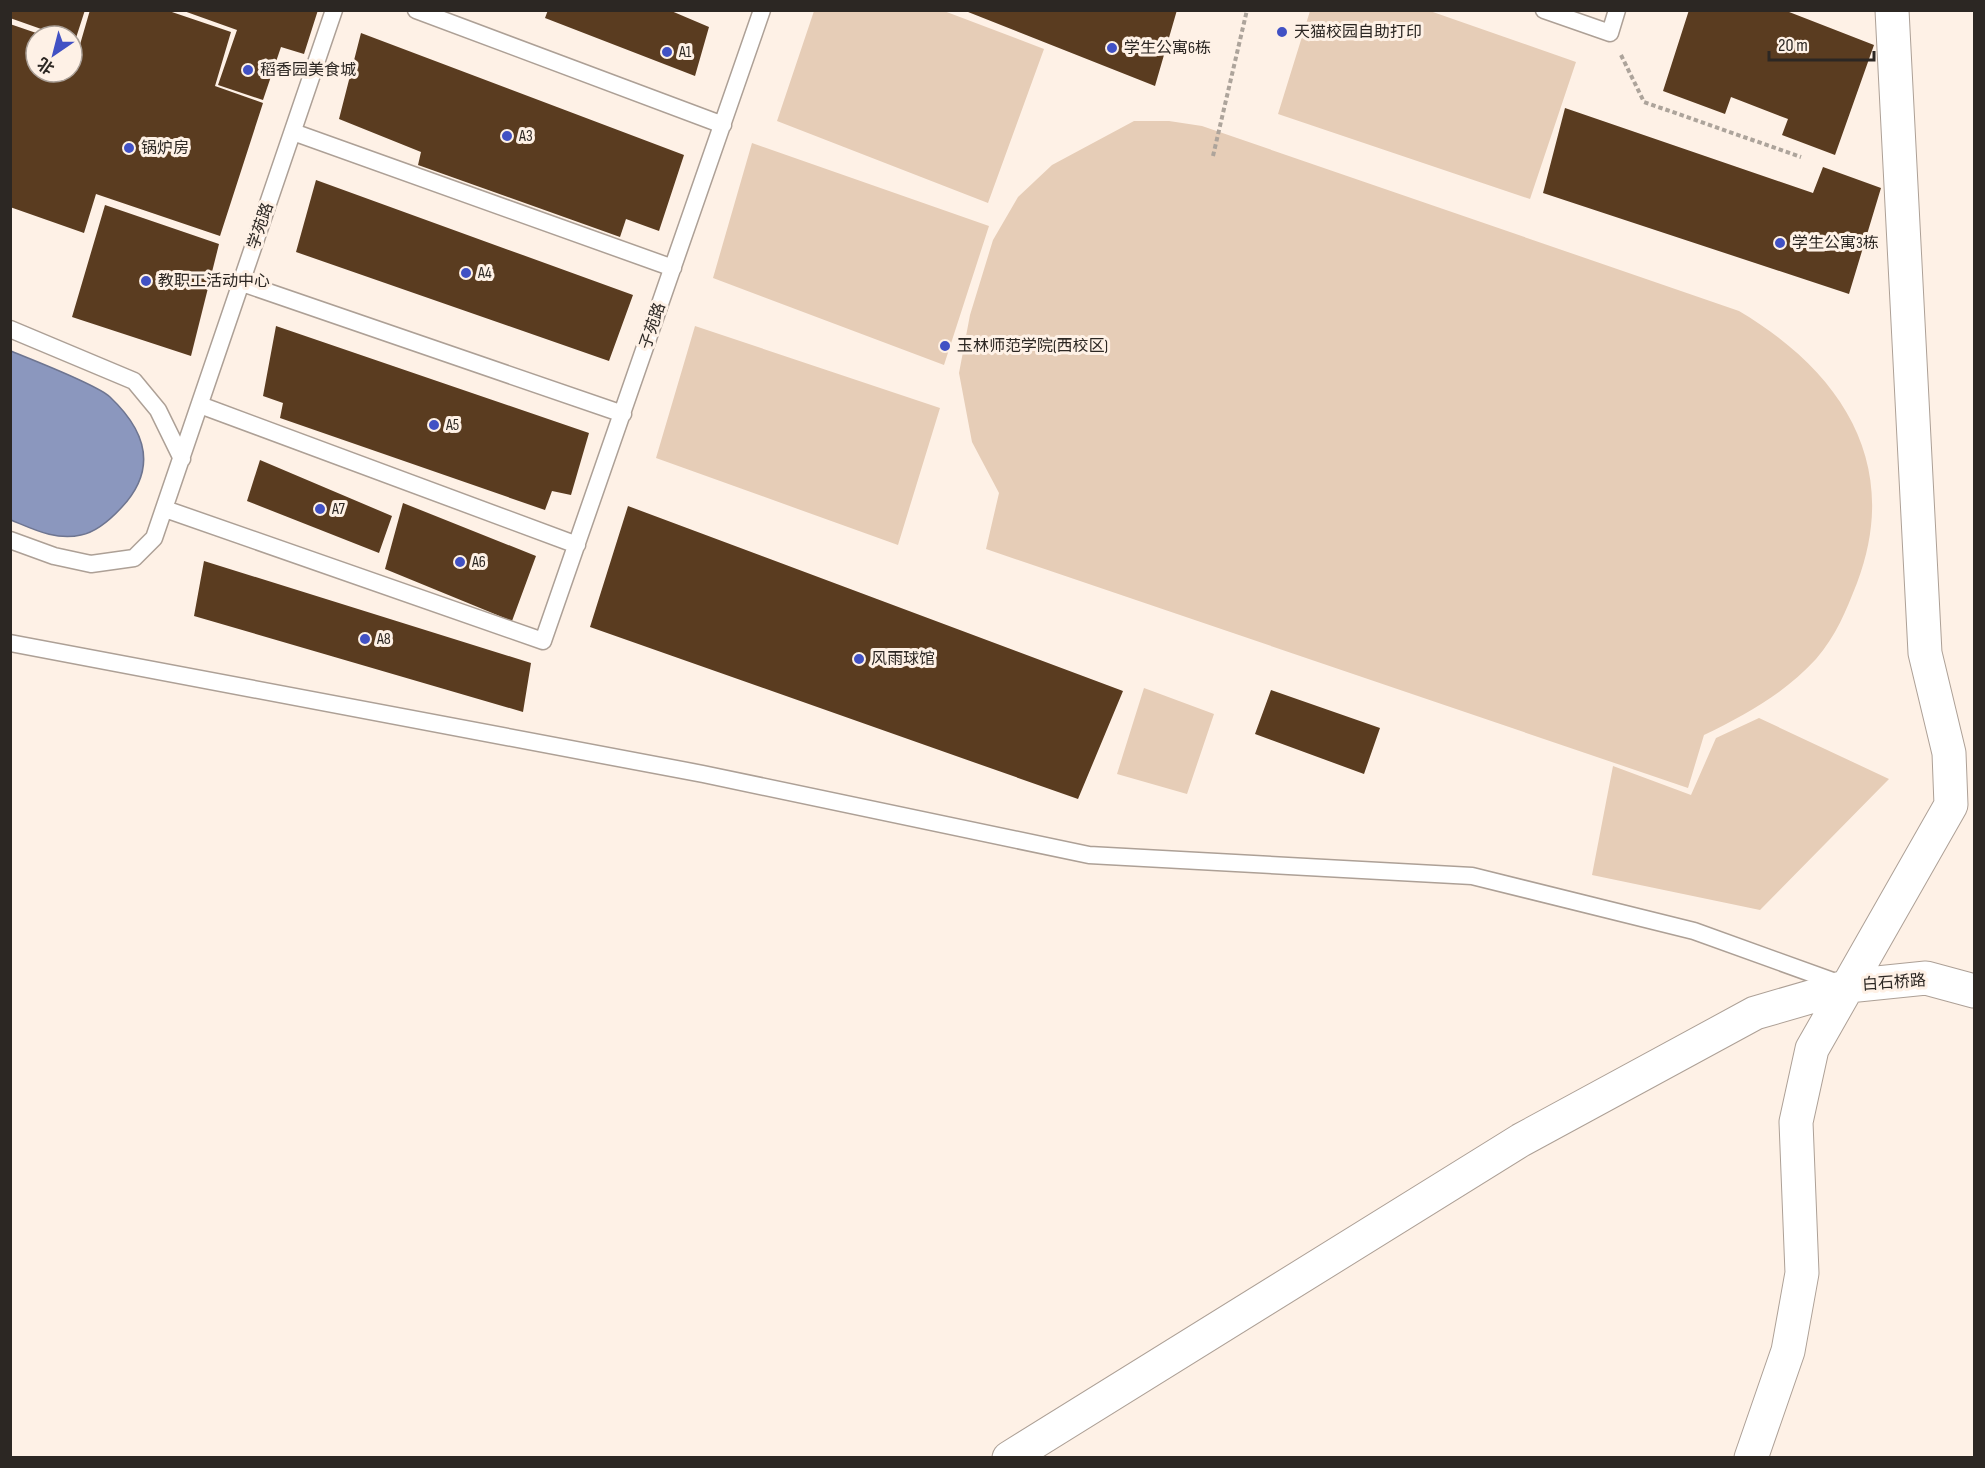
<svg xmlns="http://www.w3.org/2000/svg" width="1985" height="1468" viewBox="0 0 1985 1468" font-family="'Sofia Sans Condensed','Noto Sans SC',sans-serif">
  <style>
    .green { fill: #e6cdb7 }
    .water { fill: #8b97be; stroke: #6e7590; stroke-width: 1.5 }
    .building { fill: #5a3c20 }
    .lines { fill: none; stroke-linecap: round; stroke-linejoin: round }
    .service-casing { stroke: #ada096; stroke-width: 19 }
    .minor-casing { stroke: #ada096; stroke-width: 35 }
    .path { stroke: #ada49b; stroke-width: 4; stroke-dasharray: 4.5 3; stroke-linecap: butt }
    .service { stroke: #fff; stroke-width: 16 }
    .minor { stroke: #fff; stroke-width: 33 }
    .poi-dot { fill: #4151c4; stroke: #fef1e6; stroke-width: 2 }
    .labels { text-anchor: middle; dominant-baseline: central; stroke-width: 6; stroke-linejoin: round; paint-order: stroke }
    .poi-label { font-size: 16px; fill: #2c2723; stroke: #fef1e6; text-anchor: start }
    .street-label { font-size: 16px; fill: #2c2723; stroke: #fef1e6 }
  </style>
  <rect width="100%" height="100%" fill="#fef1e6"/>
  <path class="green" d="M 814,11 L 944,11 L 1044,49 L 988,203 L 777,121 Z
    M 1310,11 L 1430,11 L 1576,62 L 1530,199 L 1278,114 Z
    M 1134,121 L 1169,121 L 1202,126 L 1739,311 C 1842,372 1902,464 1857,583 C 1846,611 1836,636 1816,659 C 1784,694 1745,715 1704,735 L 1688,788 L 986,549 L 999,493 L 972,442 L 959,373 L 970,315 L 993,240 L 1018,197 L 1052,165 Z
    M 752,143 L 989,226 L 944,365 L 713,278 Z
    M 695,326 L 940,408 L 898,545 L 656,458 Z
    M 1144,688 L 1214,714 L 1187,794 L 1117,774 Z
    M 1759,718 L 1889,779 L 1760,910 L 1592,875 L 1613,766 L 1691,795 L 1716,738 Z"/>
  <path class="water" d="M 11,351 C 32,360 96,384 110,397 C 146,431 158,468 122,507 C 111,519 97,532 81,535 C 56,541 33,529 11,520 Z"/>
  <path class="building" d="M 10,10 L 85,10 L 75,41 L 72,40 L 72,36 L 61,36 L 10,18 Z
    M 90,10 L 166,10 L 231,32 L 215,86 L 263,103 L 220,236 L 96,194 L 84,233 L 10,207 L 10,24 L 45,36 L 36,36 L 36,72 L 72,72 L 72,45 L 79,48 Z
    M 181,10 L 318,10 L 304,54 L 281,47 L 263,100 L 218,85 L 237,30 Z
    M 548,10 L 669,10 L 709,27 L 695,76 L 545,18 Z
    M 963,10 L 1177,10 L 1155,86 Z
    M 1689,10 L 1784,10 L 1874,45 L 1835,155 L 1782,135 L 1788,119 L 1731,97 L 1725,114 L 1663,91 Z
    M 361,33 L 684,155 L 659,231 L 626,219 L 620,237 L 418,165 L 421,152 L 339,119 Z
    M 1565,108 L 1813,193 L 1823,167 L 1881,188 L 1849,294 L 1543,193 Z
    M 316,180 L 633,295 L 609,361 L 296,252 Z
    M 105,205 L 219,244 L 191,356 L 72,317 Z
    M 276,326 L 589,433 L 571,495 L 552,491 L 545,510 L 280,418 L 283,403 L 263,396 Z
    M 260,460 L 392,516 L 379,553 L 247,501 Z
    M 403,503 L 536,556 L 512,621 L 385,569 Z
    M 628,506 L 1123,691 L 1078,799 L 590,627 Z
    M 204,561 L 531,663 L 523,712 L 194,616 Z
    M 1271,690 L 1380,728 L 1364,774 L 1255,734 Z"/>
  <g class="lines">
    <defs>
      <path id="service" d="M 416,10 L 723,125
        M 1544,10 L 1610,33 L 1617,10
        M 293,132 L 673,268
        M 242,283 L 623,414
        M 10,329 L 134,381 L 158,410 L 182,459
        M 200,405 L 577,545
        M 165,509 L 543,641 L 762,10
        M 10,540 L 54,556 L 91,564 L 134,558 L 154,538 L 334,10
        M 10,643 L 703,774 L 1089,855 L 1472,876 L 1694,931 L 1841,984"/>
      <path id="minor" d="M 1009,1458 L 1521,1140 L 1755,1013 L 1848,986 L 1926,978 L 1974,991
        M 1751,1458 L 1788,1351 L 1802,1273 L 1796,1122 L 1812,1049 L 1951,805 L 1949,753 L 1925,653 L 1892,10"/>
    </defs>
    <use href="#service" class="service-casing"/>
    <use href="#minor" class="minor-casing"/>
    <path class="path" d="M 1621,55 L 1644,102 L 1801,157
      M 1213,156 L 1247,10"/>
    <use href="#service" class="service"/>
    <use href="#minor" class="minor"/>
  </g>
  <g class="poi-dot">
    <circle cx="1282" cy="32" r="6"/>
    <circle cx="1112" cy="48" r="6"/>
    <circle cx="667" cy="52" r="6"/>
    <circle cx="248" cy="70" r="6"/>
    <circle cx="507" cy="136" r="6"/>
    <circle cx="129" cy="148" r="6"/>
    <circle cx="1780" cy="243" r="6"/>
    <circle cx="466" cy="273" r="6"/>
    <circle cx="146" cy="281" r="6"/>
    <circle cx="945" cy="346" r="6"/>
    <circle cx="434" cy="425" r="6"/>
    <circle cx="320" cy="509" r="6"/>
    <circle cx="460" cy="562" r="6"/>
    <circle cx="365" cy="639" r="6"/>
    <circle cx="859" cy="659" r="6"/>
  </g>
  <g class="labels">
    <g class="poi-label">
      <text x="1294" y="32">天猫校园自助打印</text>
      <text x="1124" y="48">学生公寓6栋</text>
      <text x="679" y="52">A1</text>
      <text x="260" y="70">稻香园美食城</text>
      <text x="519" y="136">A3</text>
      <text x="141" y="148">锅炉房</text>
      <text x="1792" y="243">学生公寓3栋</text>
      <text x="478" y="273">A4</text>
      <text x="158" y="281">教职工活动中心</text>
      <text x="957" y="346">玉林师范学院(西校区)</text>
      <text x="446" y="425">A5</text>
      <text x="332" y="509">A7</text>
      <text x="472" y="562">A6</text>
      <text x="377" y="639">A8</text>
      <text x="871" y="659">风雨球馆</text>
    </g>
    <g class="street-label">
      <text transform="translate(261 226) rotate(-71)">学苑路</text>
      <text transform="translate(653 326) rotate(-71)">子苑路</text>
      <text transform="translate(1894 983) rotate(-4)">白石桥路</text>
    </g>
  </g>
  <rect width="1985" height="1468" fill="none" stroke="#2c2723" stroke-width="24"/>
  <g transform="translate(54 54) rotate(215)"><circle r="28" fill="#fef1e6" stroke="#aaa098" stroke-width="1.5"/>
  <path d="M0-4.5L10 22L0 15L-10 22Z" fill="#4151c4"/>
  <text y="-9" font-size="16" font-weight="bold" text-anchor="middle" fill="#2c2723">北</text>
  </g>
  <path d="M1769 51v9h105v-9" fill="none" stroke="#2c2723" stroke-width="3"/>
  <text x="1778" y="51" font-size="18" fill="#2c2723" stroke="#fef1e6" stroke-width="4.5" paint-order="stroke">20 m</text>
</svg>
